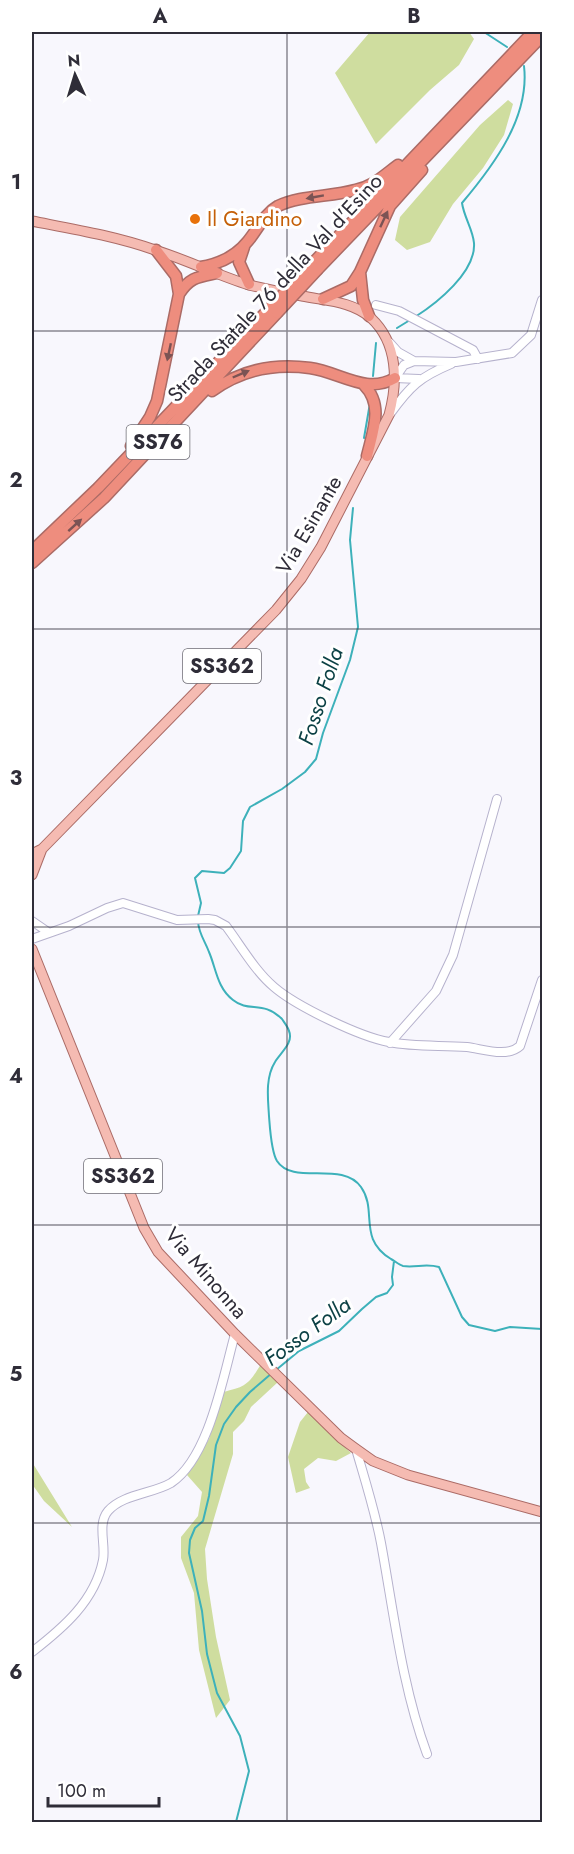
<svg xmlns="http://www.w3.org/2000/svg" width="574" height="1854" viewBox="0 0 574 1854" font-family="Jost,sans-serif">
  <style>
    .green { fill: #cfdd9f }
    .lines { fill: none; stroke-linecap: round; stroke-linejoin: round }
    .stream { stroke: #3db1ba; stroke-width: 2 }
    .minor-casing { stroke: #b6b2cd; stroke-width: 10 }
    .major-casing { stroke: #ab6b66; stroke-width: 11 }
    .highway-casing { stroke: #ab6b66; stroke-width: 13 }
    .minor { stroke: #fff; stroke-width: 8 }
    .major { stroke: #f5bbb2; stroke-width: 9 }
    .highway { stroke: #ee8d7e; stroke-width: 10 }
    .highway-bridge-casing { stroke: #ab6b66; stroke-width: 13; stroke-linecap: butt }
    .highway-bridge { stroke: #ee8d7e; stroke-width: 10 }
    .oneway { fill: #7b5354 }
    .grid { fill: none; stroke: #2f2d38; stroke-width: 1.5; stroke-opacity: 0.55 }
    .food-dot { fill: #e8710a; stroke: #fff; stroke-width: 2 }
    .labels { text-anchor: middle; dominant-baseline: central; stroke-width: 6; stroke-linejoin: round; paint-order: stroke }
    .shield { fill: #fff; stroke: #6d6c74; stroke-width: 1.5 }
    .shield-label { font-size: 20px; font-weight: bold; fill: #2f2d38 }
    .food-label { font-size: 21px; fill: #c56008; stroke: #fff; text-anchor: start }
    .street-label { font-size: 21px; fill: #2f2d38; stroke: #fff }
    .water-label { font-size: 22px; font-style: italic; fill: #0c4145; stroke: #fff }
    .neatline { fill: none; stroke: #2f2d38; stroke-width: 2 }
    .grid-label { font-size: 20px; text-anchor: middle; font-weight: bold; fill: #2f2d38 }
  </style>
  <rect width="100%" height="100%" fill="#f8f7fd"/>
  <path class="green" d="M 370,32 L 469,32 L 474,39 L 459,65 L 430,90 L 376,144 L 335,73 Z
    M 508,100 L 513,104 L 504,135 L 483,168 L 453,204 L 430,242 L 407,250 L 395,240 L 400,217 L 480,125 Z
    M 261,1364 L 278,1382 L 251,1407 L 244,1421 L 233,1432 L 233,1454 L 205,1549 L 207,1579 L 216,1637 L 230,1700 L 216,1718 L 199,1650 L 194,1593 L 181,1558 L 181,1537 L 198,1516 L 202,1492 L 187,1475 L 209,1439 L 223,1392 C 246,1387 249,1384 261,1364 Z
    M 308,1412 L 351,1453 L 336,1461 L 318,1458 L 304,1469 L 306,1482 L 310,1488 L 296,1493 L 288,1457 L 300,1422 Z
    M 32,1462 L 72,1527 L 44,1501 L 32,1484 Z"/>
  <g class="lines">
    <path class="stream" d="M 484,32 L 507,47
      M 415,317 C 437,303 476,272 474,243 C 473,230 464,217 462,203 C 494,165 530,117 524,66
      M 397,328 L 410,320
      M 373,376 L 376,343
      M 364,438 L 370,403
      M 198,916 L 201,903 L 195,878 L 202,871 L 224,873 L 230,868 L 241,851 L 243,821 L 250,807 L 282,789 L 305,772 L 316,759 L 323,733 L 350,660 L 358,627 L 350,540 L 353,508
      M 198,922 C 199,934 205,941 209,952 C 216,968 217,988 233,1000 C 249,1013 263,1000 282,1019 C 284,1022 288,1027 289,1031 C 294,1043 280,1053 275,1062 C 265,1078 268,1099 269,1116 C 270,1128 271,1151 277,1161 C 293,1186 342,1160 361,1187 C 378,1211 357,1238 391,1259 C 395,1261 399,1265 403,1266 C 416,1268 425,1263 439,1267 L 462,1317 L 469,1325 L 495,1331 L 510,1327 L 542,1329
      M 276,1370 L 299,1351 L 339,1331 L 362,1309 L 376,1297 L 387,1293 L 393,1285 L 392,1277 L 394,1261
      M 236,1822 L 249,1771 L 240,1736 L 217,1693 L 207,1654 L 202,1611 L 189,1553 L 190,1540 L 195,1528 L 203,1521 L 209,1496 L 216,1445 L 224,1424 L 236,1407 L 250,1392 L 272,1373"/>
    <defs>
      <path id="minor" d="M 376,305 L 399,311 L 473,350 L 478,359
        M 389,342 L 398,352 L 414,361
        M 419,379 L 395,378 L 404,365 L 414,361 L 456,362 L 512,353 L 531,335 L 542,300
        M 390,414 C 410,386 420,377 451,364
        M 32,921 L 48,932
        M 32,939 L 69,926 L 107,908 L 123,903 L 177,920 L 208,919 L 215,920 L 226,926 C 241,946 255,971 274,987 C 296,1006 360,1037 389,1042 C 414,1047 441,1045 467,1047 C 483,1049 507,1058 520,1046 L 542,980
        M 390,1043 L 436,991 L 453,955 L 497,799
        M 356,1449 C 365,1480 375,1511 381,1543 C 394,1614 402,1686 427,1754
        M 32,1652 C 63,1628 95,1601 103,1560 C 106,1545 97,1524 108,1511 C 123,1494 152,1494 171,1483 C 209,1458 223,1377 235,1334"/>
      <path id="major" d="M 32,221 C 73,229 115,236 155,250 C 187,260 217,275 249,285 C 266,289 285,293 302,296 C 326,301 352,301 371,318 C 398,343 398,382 389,415 L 321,547 L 301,579 L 276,610 L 42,849 L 32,854
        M 32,875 L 42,849
        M 32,949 L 144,1228 L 158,1252 L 235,1334 L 341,1438 L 356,1449 L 373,1461 L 408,1475 L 542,1512"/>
      <path id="highway" d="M 244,247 L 239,262 L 249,284
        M 312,264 L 533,32
        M 201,267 C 219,264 236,256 248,241 C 258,229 264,214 278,206 C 301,195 331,197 355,190 C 374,186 383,176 398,165
        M 318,269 L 542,36
        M 360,272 L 363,300 L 369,316
        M 179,294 C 190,277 198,277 217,273
        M 323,299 L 351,286 L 360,272 L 390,206 L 422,170
        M 364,385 C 384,405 373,431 367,456
        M 212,391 C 241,370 274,363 310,368 C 340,372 366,395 395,378
        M 131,446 L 150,417 L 157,401 L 179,294 L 176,276 L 156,250
        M 32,551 L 98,488 L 270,308
        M 32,563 L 104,498 L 277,313"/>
    </defs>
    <use href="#minor" class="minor-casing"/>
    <use href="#major" class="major-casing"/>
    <use href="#highway" class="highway-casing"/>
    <use href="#minor" class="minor"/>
    <use href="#major" class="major"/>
    <use href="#highway" class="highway"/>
    <defs>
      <path id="highway-bridge" d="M 270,308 L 312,264
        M 277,313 L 318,269"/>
    </defs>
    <use href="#highway-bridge" class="highway-bridge-casing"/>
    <use href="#highway-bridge" class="highway-bridge"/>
  </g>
  <defs><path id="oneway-solid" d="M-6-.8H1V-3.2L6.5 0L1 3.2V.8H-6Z" transform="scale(1.5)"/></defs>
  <g class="oneway">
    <use href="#oneway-solid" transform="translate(315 197) rotate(170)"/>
    <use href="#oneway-solid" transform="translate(384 219) rotate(-65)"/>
    <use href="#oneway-solid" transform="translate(169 352) rotate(102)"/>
    <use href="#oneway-solid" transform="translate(241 374) rotate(-23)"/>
    <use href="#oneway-solid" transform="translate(75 525) rotate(-42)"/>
  </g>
  <path class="grid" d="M 287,32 L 287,1822M 32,331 L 542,331M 32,629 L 542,629M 32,927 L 542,927M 32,1225 L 542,1225M 32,1523 L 542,1523"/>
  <circle class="food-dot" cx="195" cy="219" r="6"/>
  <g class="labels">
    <g class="shield">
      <rect x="126.5" y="425" width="63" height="34" rx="4.5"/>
      <rect x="183" y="649" width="78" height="34" rx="4.5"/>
      <rect x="84" y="1159" width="78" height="34" rx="4.5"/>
    </g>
    <g class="shield-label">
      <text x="158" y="442">SS76</text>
      <text x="222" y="666">SS362</text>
      <text x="123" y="1176">SS362</text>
    </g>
    <g class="food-label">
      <text x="207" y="219">Il Giardino</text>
    </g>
    <g class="street-label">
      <text transform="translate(275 288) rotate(-47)">Strada Statale 76 della Val d'Esino</text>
      <text transform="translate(309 525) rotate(-60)">Via Esinante</text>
      <text transform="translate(206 1273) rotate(49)">Via Minonna</text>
    </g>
    <g class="water-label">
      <text transform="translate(320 696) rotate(-72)">Fosso Folla</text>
      <text transform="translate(307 1331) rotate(-36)">Fosso Folla</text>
    </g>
  </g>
  <rect width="574" height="1854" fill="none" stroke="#ffffff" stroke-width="66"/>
  <g transform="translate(75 75) rotate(356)" stroke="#ffffff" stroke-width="4.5" paint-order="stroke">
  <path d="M0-4.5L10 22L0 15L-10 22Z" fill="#2f2d38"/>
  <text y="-9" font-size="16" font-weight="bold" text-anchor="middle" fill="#2f2d38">N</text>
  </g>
  <path d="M48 1797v9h111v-9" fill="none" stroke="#2f2d38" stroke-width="3"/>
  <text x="57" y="1797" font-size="18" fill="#2f2d38" stroke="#ffffff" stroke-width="4.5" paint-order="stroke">100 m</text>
  <rect x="33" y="33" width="508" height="1788" class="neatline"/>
  <g class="grid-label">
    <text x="160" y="23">A</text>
    <text x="414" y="23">B</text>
    <text x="16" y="189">1</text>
    <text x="16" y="487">2</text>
    <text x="16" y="785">3</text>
    <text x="16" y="1083">4</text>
    <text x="16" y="1381">5</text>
    <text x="16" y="1679">6</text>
  </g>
</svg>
